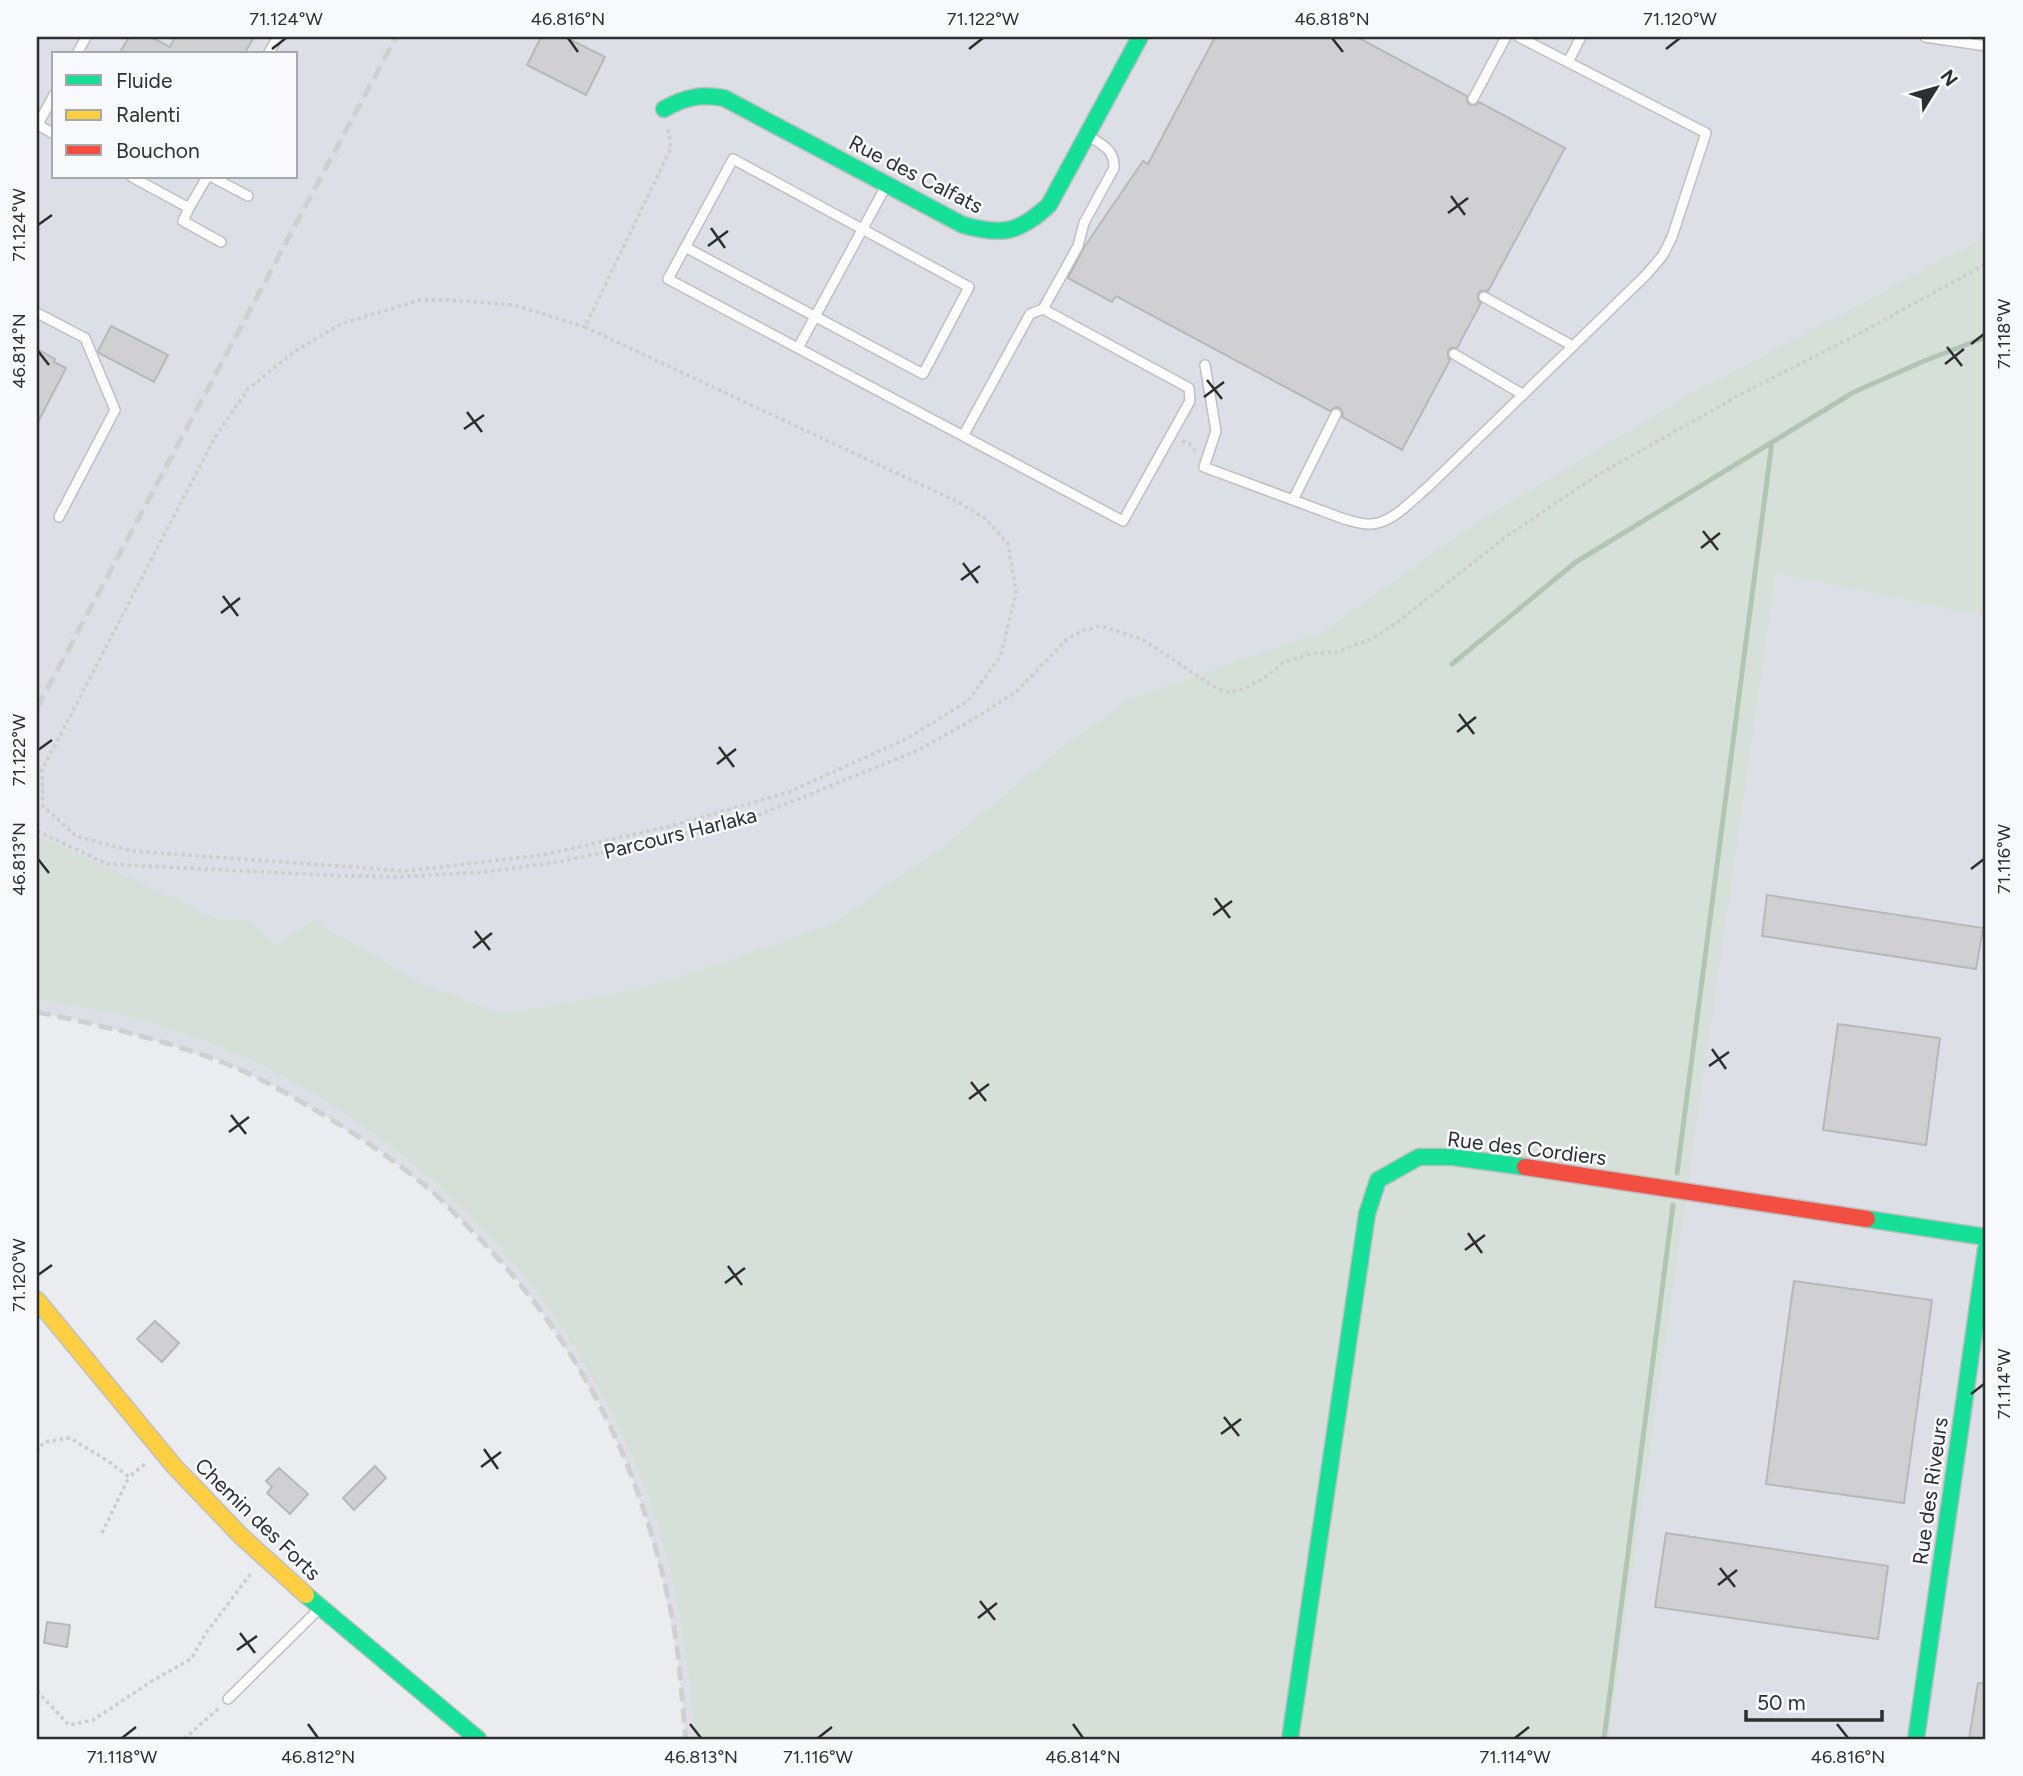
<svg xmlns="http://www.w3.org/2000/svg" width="2023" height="1776" viewBox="0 0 2023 1776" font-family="Figtree,sans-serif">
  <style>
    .built { fill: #dddfe6; fill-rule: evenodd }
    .green { fill: #d7e0d8 }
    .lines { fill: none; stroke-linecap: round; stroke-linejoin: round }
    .stream { stroke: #b2c5b4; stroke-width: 5 }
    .building { fill: #d0d0d2; stroke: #b8b8ba; stroke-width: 2 }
    .lane-casing { stroke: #bfbfc1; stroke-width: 12 }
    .fast-casing { stroke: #bfbfc1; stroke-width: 19 }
    .slow-casing { stroke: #bfbfc1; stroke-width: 19 }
    .jam-casing { stroke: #bfbfc1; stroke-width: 19 }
    .path { stroke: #cdcdce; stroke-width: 3.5; stroke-dasharray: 3.5 3.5; stroke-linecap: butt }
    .lane { stroke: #fcfcfd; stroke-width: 9 }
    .fast { stroke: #16e098; stroke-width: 16 }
    .slow { stroke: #ffcf43; stroke-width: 16 }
    .jam { stroke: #f24e42; stroke-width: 16 }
    .rail { stroke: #cfd0d0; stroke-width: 5; stroke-dasharray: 14 7; stroke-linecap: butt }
    .ticks { fill: none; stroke: #2d2e2f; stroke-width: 2.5 }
    .labels { text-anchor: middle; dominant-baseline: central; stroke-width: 5; stroke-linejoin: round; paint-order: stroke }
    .street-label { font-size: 21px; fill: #2d2e2f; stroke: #f8f9fd }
    .neatline { fill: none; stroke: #2d2e2f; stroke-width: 2.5 }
    .ticks-label { font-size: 18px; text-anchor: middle; fill: #2d2e2f }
  </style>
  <rect width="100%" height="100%" fill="#ebecef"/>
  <path class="built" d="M 37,37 L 1986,37 L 1986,1739 L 686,1739 L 677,1652 L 662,1576 L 645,1514 L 625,1459 L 600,1405 L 550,1323 L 516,1278 L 480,1238 L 436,1195 L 383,1153 L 330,1119 L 272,1085 L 223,1062 L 157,1041 L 85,1022 L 37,1012 ZM 54,54 L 296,54 L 296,177 L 54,177 Z"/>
  <path class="green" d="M 1986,237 L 1986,617 L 1776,573 L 1608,1739 L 695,1739 C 689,1670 681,1603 661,1537 C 609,1360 490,1206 335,1107 C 303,1087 269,1067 235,1053 C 207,1041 172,1028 143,1021 C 108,1011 72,1006 37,999 L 37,835 L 220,920 L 249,919 L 277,946 L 313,920 L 421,983 L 502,1014 L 644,988 L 830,925 L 936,852 L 1063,746 L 1132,698 L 1325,630 L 1474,524 L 1686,397 Z"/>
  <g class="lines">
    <path class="stream" d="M 1452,664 L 1576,562 L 1756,452 L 1854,392 L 1924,361 L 1986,337
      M 1677,1173 L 1772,442
      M 1604,1739 L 1673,1205"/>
  </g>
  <path class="building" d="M 129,37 L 151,37 L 170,47 L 175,37 L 254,37 L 244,54 L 119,54 Z
    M 541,37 L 565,37 L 605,57 L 586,95 L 527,65 Z
    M 1215,37 L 1357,37 L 1467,96 L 1467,102 L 1470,105 L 1476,105 L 1479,102 L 1565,148 L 1488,291 L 1481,291 L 1478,294 L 1478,300 L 1481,303 L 1457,348 L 1451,348 L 1448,351 L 1448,357 L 1450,360 L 1402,450 L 1342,417 L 1343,413 L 1340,408 L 1335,407 L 1330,411 L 1116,296 L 1112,302 L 1068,278 L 1085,246 L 1143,161 L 1148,164 Z
    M 111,326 L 168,355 L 154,382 L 99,353 L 98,351 Z
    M 37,349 L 55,359 L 54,362 L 66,368 L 37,424 Z
    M 1767,895 L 1983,928 L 1976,969 L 1762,936 Z
    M 1838,1024 L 1940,1038 L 1926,1145 L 1823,1130 Z
    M 1794,1281 L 1932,1300 L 1904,1503 L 1766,1484 Z
    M 155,1321 L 179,1343 L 162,1362 L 137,1339 Z
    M 375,1466 L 386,1478 L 354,1510 L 343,1498 Z
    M 279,1468 L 308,1494 L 290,1514 L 267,1493 L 272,1487 L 266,1481 Z
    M 1666,1533 L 1888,1566 L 1878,1639 L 1655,1607 Z
    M 47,1622 L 70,1625 L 67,1647 L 44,1643 Z
    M 1978,1683 L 1986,1684 L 1986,1739 L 1969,1739 Z"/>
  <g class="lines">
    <defs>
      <path id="lane" d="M 1925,37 L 1986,46
        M 77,54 L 86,37
        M 268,54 L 278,37
        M 1568,62 L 1581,37
        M 1473,99 L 1506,37
        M 38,125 L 54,134
        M 37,126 L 54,95
        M 132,177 L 189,208 L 207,177
        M 212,177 L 248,196
        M 189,208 L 183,221 L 221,242
        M 685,247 L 923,374 L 969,287 L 733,159 L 668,279 L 1123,521 L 1190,401 L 1189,388 L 1043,309 L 1078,246 L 1084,223 L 1114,168 C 1115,150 1102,144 1088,136
        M 1484,297 L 1573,346
        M 37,313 L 85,338 L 115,410 L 59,517
        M 798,348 L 886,186
        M 1454,354 L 1522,394
        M 1205,365 L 1216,431 L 1204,467 L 1344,519 C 1353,521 1362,525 1372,524 C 1394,522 1413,499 1429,486 L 1646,275 L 1663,255 L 1672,237 L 1706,133 L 1519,37
        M 963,436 L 1030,314 L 1043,309
        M 1293,500 L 1336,414
        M 228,1699 L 318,1610"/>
      <path id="fast" d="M 664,109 C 685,97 701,94 724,98 L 963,225 C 1002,236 1019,233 1049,205 L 1140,37
        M 1867,1219 L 1986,1237
        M 306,1595 L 478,1739
        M 1290,1739 L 1367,1214 L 1378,1180 L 1419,1157 L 1452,1157 L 1525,1167
        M 1916,1739 L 1986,1249"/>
      <path id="slow" d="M 37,1300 L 174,1466 L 241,1536 L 306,1595"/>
      <path id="jam" d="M 1525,1167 L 1867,1219"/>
    </defs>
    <use href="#lane" class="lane-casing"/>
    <use href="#fast" class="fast-casing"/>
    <use href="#slow" class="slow-casing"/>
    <use href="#jam" class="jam-casing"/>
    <path class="path" d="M 585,327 L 958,502 L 986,519 L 1008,544 L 1016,592 L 1001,655 L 968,701 L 908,738 L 789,792 L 671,826 L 543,855 L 406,871 L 132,851 L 76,836 L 43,806 L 42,770 L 215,437 L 248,389 L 295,351 L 341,324 L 420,300 L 451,300 L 514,305 L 585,327 L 671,148 L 668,129
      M 1182,441 L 1191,445 L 1195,451
      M 37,831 L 107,864 L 323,875 L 398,877 L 483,872 L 558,862 L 699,832 L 761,814 L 919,750 L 977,717 L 1017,691 L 1067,639 L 1084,630 L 1101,626 L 1142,639 L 1213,686 L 1227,692 L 1244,689 L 1267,676 L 1284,662 L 1314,653 L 1337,652 L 1374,638 L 1399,621 L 1507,536 L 1596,476 L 1743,393 L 1864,331 L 1986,264
      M 37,1452 L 44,1442 L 70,1438 L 108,1461 L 129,1477 L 146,1463
      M 102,1533 L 129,1477
      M 37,1691 L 69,1725 L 93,1720 L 152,1681 L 191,1659 L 206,1633 L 252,1572
      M 184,1739 L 219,1708"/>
    <use href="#lane" class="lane"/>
    <use href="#fast" class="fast"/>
    <use href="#slow" class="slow"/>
    <use href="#jam" class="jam"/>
    <path class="rail" d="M 37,708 L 396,37
      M 37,1012 C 99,1025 162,1039 222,1062 C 253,1074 283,1091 312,1108 C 355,1133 396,1161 434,1193 C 445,1203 454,1213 464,1223 C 547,1304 610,1404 645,1514 C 660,1559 672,1608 678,1654 C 681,1683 683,1711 686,1739"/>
  </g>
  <path class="ticks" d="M 568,38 L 578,52M 1332,38 L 1343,52M 272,49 L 286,38M 969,49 L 983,38M 1666,49 L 1680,38M 1451,196 L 1465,215M 1448,213 L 1468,198M 38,225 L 52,215M 711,228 L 725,248M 708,246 L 728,231M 1971,344 L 1984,334M 1947,347 L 1962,366M 38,351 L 49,365M 1945,364 L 1964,349M 1207,380 L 1222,399M 1204,397 L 1224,382M 467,412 L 482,432M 464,429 L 484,415M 1703,531 L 1718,550M 1701,548 L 1720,533M 963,563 L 978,583M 961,580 L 980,566M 223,596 L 238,616M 221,613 L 240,598M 1459,714 L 1474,734M 1457,732 L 1476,717M 719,747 L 734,767M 38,750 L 52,740M 717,764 L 736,749M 38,859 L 49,873M 1971,869 L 1984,859M 1215,898 L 1230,918M 1213,915 L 1232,901M 475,931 L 490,950M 473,948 L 492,933M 1712,1049 L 1726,1069M 1709,1066 L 1729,1052M 971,1082 L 986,1101M 969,1099 L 989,1084M 231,1115 L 246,1134M 229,1132 L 249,1117M 1468,1233 L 1482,1253M 1465,1250 L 1485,1235M 728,1266 L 742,1285M 38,1275 L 52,1265M 725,1283 L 745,1268M 1971,1394 L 1984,1384M 1224,1417 L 1239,1436M 1221,1434 L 1241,1419M 484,1449 L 498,1469M 481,1467 L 501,1452M 1720,1568 L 1735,1587M 1718,1585 L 1737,1570M 980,1601 L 995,1620M 978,1618 L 997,1603M 240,1633 L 255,1653M 237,1650 L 257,1636M 308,1724 L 318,1738M 690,1724 L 701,1738M 1073,1724 L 1083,1738M 1837,1724 L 1848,1738M 122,1738 L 136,1727M 818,1738 L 832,1727M 1515,1738 L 1529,1727"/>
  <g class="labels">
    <g class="street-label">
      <text transform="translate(916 174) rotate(27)">Rue des Calfats</text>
      <text transform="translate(680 833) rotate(-14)">Parcours Harlaka</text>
      <text transform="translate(1527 1148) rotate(7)">Rue des Cordiers</text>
      <text transform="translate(1930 1491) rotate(-82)">Rue des Riveurs</text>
      <text transform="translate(258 1519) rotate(44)">Chemin des Forts</text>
    </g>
  </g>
  <rect width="2023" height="1776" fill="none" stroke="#f8f9fd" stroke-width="77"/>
  <rect x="52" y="52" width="245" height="126" fill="#f8f9fd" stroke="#a7a8ab" stroke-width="2"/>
  <rect x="66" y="75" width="35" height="10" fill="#16e098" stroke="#a7a8ab" stroke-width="2"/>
  <text x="116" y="88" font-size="21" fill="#2d2e2f">Fluide</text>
  <rect x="66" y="110" width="35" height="10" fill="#ffcf43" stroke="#a7a8ab" stroke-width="2"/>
  <text x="116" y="122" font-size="21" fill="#2d2e2f">Ralenti</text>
  <rect x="66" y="145" width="35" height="10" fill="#f24e42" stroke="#a7a8ab" stroke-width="2"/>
  <text x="116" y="158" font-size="21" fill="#2d2e2f">Bouchon</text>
  <g transform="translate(1936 88) rotate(53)" stroke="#f8f9fd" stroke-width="5" paint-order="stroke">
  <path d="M0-5L12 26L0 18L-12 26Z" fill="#2d2e2f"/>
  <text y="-10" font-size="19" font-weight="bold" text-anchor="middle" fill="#2d2e2f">N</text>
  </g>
  <path d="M1746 1710v10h136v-10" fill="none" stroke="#2d2e2f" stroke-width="3.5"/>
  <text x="1757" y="1710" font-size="21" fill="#2d2e2f" stroke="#f8f9fd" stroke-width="5" paint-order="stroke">50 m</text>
  <rect x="38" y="38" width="1946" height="1700" class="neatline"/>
  <g class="ticks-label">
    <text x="286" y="25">71.124°W</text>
    <text x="568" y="25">46.816°N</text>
    <text x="983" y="25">71.122°W</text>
    <text x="1332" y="25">46.818°N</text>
    <text x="1680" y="25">71.120°W</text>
    <text transform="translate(19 225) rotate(-90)" y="6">71.124°W</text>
    <text transform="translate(2004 334) rotate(-90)" y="6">71.118°W</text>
    <text transform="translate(19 351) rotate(-90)" y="6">46.814°N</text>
    <text transform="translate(19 750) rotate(-90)" y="6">71.122°W</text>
    <text transform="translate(19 859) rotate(-90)" y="6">46.813°N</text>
    <text transform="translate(2004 859) rotate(-90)" y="6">71.116°W</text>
    <text transform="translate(19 1275) rotate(-90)" y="6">71.120°W</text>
    <text transform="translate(2004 1384) rotate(-90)" y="6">71.114°W</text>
    <text x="122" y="1763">71.118°W</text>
    <text x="318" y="1763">46.812°N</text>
    <text x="701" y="1763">46.813°N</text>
    <text x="818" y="1763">71.116°W</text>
    <text x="1083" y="1763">46.814°N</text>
    <text x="1515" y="1763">71.114°W</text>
    <text x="1848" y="1763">46.816°N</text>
  </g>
</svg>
